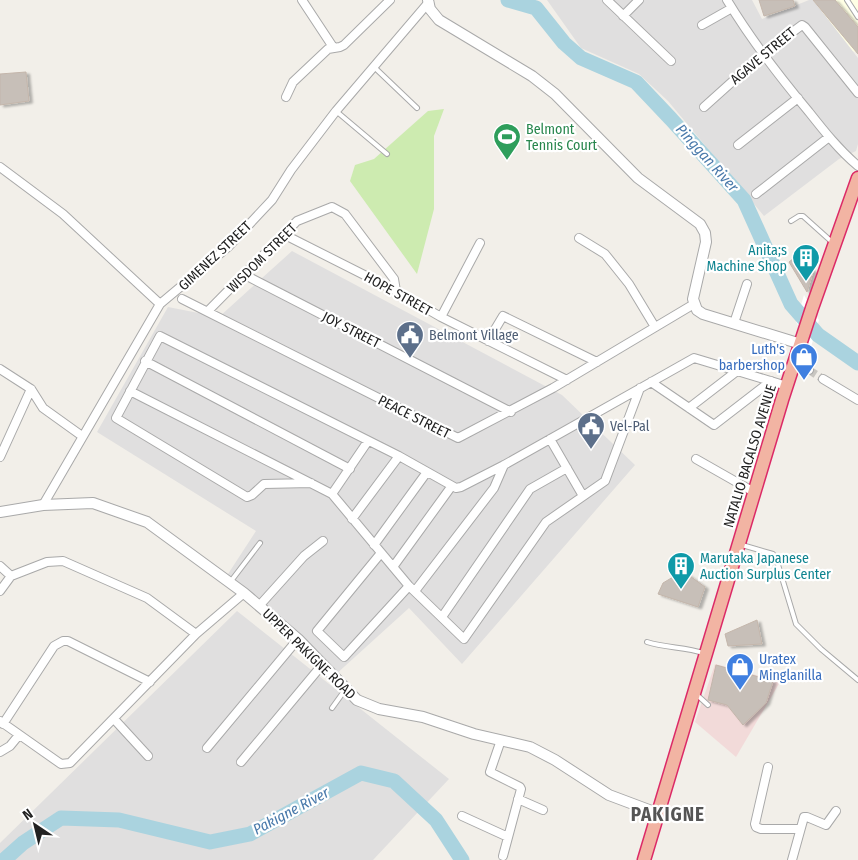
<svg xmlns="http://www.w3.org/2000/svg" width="858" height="860" viewBox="0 0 858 860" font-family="'Fira Sans Condensed',sans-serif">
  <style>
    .residential { fill: #e0dfdf }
    .commercial { fill: #f2dad9 }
    .education { fill: #ffffe5 }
    .grass { fill: #cdebb0 }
    .pier { fill: #fff }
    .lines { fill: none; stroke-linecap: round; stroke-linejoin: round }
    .river { stroke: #aad3df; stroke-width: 15 }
    .building { fill: #c7bfb8; stroke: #c4b6ab; filter: url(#shadow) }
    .minor-tunnel { stroke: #c8c6c1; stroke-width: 8; stroke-dasharray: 8 4; stroke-linecap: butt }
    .service-casing { stroke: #a9a9a9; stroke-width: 6 }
    .minor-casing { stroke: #a9a9a9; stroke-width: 10 }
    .tertiary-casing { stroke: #a9a9a9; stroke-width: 12 }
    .trunk-casing { stroke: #dc2a67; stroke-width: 15 }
    .service { stroke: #fff; stroke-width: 4 }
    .minor { stroke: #fff; stroke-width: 8 }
    .tertiary { stroke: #fff; stroke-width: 10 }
    .trunk { stroke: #f2b4a3; stroke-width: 12 }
    .labels { text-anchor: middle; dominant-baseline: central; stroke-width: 4.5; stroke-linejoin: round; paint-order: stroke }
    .street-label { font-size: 14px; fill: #222; stroke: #fff }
    .leisure-label { font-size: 14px; fill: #27864d; stroke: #fff; text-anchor: start }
    .culture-label { font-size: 14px; fill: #0d838f; stroke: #fff; text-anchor: end }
    .service-label { font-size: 14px; fill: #4e5e75; stroke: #fff; text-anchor: start }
    .shop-label { font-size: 14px; fill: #366cbe; stroke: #fff; text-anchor: end }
    .water-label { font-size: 15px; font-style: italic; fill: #4a7aab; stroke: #fff }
    .district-label { font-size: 19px; font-weight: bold; letter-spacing: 1px; fill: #555; stroke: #fff }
  </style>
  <defs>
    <filter id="shadow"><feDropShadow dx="3.5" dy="2" stdDeviation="1" flood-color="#0004"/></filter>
  </defs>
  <rect width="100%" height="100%" fill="#f2efe9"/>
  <path class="residential" d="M 547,0 L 752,0 L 762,19 L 809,0 L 813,0 L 858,58 L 858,144 L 856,151 L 839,159 L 764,216 L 668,101 L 639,74 L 581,48 Z
    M 292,251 L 562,395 L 635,465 L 462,664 L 409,608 L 334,676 L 228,574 L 256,531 L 97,432 L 168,307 L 219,317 Z
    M 237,611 L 449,779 L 373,860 L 0,860 L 0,843 Z"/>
  <path class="commercial" d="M 715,664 L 780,682 L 736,757 L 695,722 Z"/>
  <path class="education" d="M 813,0 L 858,0 L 858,53 L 853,51 Z"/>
  <path class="grass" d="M 444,109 L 434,136 L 434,209 L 417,274 L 350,181 L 355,165 L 374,159 L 428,111 Z"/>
  <path class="pier" d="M 804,295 L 819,320 L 811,347 L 796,322 Z"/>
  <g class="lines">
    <path class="river" d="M 508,0 L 536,8 L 564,43 L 581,58 L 636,82 L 671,119 L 744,200 L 791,304 L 818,335 L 858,363
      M 4,860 L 23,843 L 61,818 L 119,820 L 210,842 L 250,834 L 361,773 L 394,781 L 436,820 L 462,860"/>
  </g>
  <path class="building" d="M 759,0 L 793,0 L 795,6 L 764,16 Z
    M 813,0 L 835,0 L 858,27 L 858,54 Z
    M 26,72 L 29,101 L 0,105 L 0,74 Z
    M 799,254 L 813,271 L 807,292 L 789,262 Z
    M 683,571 L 705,587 L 698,607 L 658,594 L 663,583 Z
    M 757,620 L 762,644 L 728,646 L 725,634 Z
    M 716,665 L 773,681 L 766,703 L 743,725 L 727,705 L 708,700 Z"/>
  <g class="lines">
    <path class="minor-tunnel" d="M 809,370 L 823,379"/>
    <defs>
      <path id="service" d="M 847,0 L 858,17
        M 373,66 L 417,108
        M 336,111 L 387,154
        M 791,221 L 799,216 L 803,216 L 832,242
        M 742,545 L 773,554 L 776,558 L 796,624 L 821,649 L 858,680
        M 231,581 L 260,543
        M 647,642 C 666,648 686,647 703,653
        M 696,694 L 708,705
        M 332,708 L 345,690"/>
      <path id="minor" d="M 302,0 L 333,47
        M 607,0 L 671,61
        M 727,0 C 751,40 779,76 809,112 C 824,131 839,150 858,166
        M 623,16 L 639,0
        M 702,25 L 732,8
        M 286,97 L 293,82 L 328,49 L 340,47 L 344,45 L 390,0
        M 704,107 L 763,54 L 802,25 L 805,27 L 858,93
        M 738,145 L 798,98
        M 0,167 L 63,214 L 160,304
        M 756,194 L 829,137
        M 283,234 L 396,291 L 441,317 L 567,380
        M 579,238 L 605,254 L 629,284 L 655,327
        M 245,275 L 511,412
        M 182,299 L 458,438 L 553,388 L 694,304
        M 208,311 L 297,221 L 332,207 L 345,214 L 394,279 L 396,291
        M 441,317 L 480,243
        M 734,323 L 747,284
        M 488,341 L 503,316 L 597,362
        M 145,361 L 350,469
        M 795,365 L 809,370
        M 0,369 L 31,389 L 43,408 L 82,436
        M 823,379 L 858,400
        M 651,382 L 714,425 L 771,381
        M 130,391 L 332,494 L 409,586 L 464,639 L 546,522 L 605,481 L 640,388
        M 689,408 L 737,371
        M 550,439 L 583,496
        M 0,457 L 31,389
        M 696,459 L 754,492
        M 311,483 L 264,484 L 252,495 L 247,497 L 116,418 L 160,336 L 399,456 L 456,488 L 461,487 L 504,465 L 694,358 L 787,386
        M 332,494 L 368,441
        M 43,505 L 160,304 L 228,247 L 272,200 L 291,170 L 336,111 L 429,2
        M 352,519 L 399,456
        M 374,545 L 427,472
        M 381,553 L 317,631 L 344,657 L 409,586
        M 0,566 L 11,576
        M 393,567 L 451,487
        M 0,591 L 11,576 L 47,562 L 63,561 L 147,598 L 196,634
        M 415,591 L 494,488 L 504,465
        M 259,606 L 304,556 L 323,541
        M 442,617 L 530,489 L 567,468
        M 114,719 L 148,756
        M 0,721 L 61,764 L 70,763 L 196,634 L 244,593
        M 3,724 L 54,646 L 63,641 L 68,641 L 150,682
        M 501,740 L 490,772 L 520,787 L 521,789 L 503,856
        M 207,748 L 298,639
        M 0,752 L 10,746 L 19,735
        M 241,762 L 322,665
        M 768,767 L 755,824 L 756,827 L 761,829 L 800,829
        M 518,799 L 543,810
        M 462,816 L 508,837
        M 792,860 L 804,817 L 807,817 L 826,825 L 836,811"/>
      <path id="tertiary" d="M 428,0 L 430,9 L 439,20 L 532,76 L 555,94 L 638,178 L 700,224 L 705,233 L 706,242 L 693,299 L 697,310 L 703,314 L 801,344
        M 0,512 L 43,505 L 93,503 L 147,522 L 244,593 L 298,639 L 357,700 L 379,709 L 423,717 L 474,734 L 530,747 L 555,760 L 609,795 L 657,813"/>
      <path id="trunk" d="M 644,860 L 782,400 L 812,308 L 858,178"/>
    </defs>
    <use href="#service" class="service-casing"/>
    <use href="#minor" class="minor-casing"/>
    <use href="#tertiary" class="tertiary-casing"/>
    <use href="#trunk" class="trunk-casing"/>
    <use href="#service" class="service"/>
    <use href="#minor" class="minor"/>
    <use href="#tertiary" class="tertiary"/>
    <use href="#trunk" class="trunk"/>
  </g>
  <defs>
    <symbol id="stadium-pin" viewBox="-11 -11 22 30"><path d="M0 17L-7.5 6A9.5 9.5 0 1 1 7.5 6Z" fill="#2e9e5b" stroke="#fff"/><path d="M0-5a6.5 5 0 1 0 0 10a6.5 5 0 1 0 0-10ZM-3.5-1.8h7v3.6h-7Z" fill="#fff"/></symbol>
    <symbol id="building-pin" viewBox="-11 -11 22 30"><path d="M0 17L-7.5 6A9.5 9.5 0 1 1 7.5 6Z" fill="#0f9aa8" stroke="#fff"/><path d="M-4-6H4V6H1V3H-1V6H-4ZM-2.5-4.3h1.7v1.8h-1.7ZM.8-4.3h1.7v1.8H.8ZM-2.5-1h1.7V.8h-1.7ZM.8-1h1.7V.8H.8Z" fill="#fff"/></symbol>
    <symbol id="civic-pin" viewBox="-11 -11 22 30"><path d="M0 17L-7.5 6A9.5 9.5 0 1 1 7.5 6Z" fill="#5c6f8a" stroke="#fff"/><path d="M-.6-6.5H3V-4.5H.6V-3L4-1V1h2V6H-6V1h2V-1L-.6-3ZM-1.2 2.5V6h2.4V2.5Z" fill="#fff"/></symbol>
    <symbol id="shop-pin" viewBox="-11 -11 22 30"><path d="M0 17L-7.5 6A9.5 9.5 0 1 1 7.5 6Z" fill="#3f7fe0" stroke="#fff"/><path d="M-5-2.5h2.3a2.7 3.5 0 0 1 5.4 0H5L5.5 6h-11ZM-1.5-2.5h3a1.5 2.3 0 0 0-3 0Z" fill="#fff"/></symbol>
  </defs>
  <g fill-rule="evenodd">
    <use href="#stadium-pin" x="491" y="121" width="32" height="43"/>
    <use href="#building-pin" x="790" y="242" width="32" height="43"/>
    <use href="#civic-pin" x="394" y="319" width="32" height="43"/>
    <use href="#shop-pin" x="788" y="341" width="32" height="43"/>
    <use href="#civic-pin" x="575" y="410" width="32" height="43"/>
    <use href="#building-pin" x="665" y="550" width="32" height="43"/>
    <use href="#shop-pin" x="724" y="651" width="32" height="43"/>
  </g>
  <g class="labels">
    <g class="street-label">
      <text transform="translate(763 56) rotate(-40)">AGAVE STREET</text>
      <text transform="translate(215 256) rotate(-43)">GIMENEZ STREET</text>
      <text transform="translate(262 258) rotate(-45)">WISDOM STREET</text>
      <text transform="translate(398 294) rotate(29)">HOPE STREET</text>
      <text transform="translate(351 330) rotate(27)">JOY STREET</text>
      <text transform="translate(414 417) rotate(27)">PEACE STREET</text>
      <text transform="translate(750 456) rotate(-73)">NATALIO BACALSO AVENUE</text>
      <text transform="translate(309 654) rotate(44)">UPPER PAKIGNE ROAD</text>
    </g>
    <g class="leisure-label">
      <text x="526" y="129">Belmont<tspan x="526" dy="16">Tennis Court</tspan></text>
    </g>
    <g class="culture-label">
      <text x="787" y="250">Anita;s<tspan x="787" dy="16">Machine Shop</tspan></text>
      <text x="700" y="558" text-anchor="start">Marutaka Japanese<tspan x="700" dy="16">Auction Surplus Center</tspan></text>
    </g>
    <g class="service-label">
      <text x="429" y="335">Belmont Village</text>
      <text x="610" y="426">Vel-Pal</text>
    </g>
    <g class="shop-label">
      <text x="785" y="349">Luth's<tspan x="785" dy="16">barbershop</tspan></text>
      <text x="759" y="659" text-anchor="start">Uratex<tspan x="759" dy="16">Minglanilla</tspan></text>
    </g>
    <g class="water-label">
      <text transform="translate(707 158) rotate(48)">Pinggan River</text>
      <text transform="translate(291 811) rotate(-28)">Pakigne River</text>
    </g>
    <g class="district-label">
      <text x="668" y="814">PAKIGNE</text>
    </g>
  </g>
  <g transform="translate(35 825) rotate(325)" stroke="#ffffff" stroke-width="4" paint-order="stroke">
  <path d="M0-4L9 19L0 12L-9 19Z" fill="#222222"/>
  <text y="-8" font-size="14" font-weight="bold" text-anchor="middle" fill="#222222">N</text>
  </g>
</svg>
